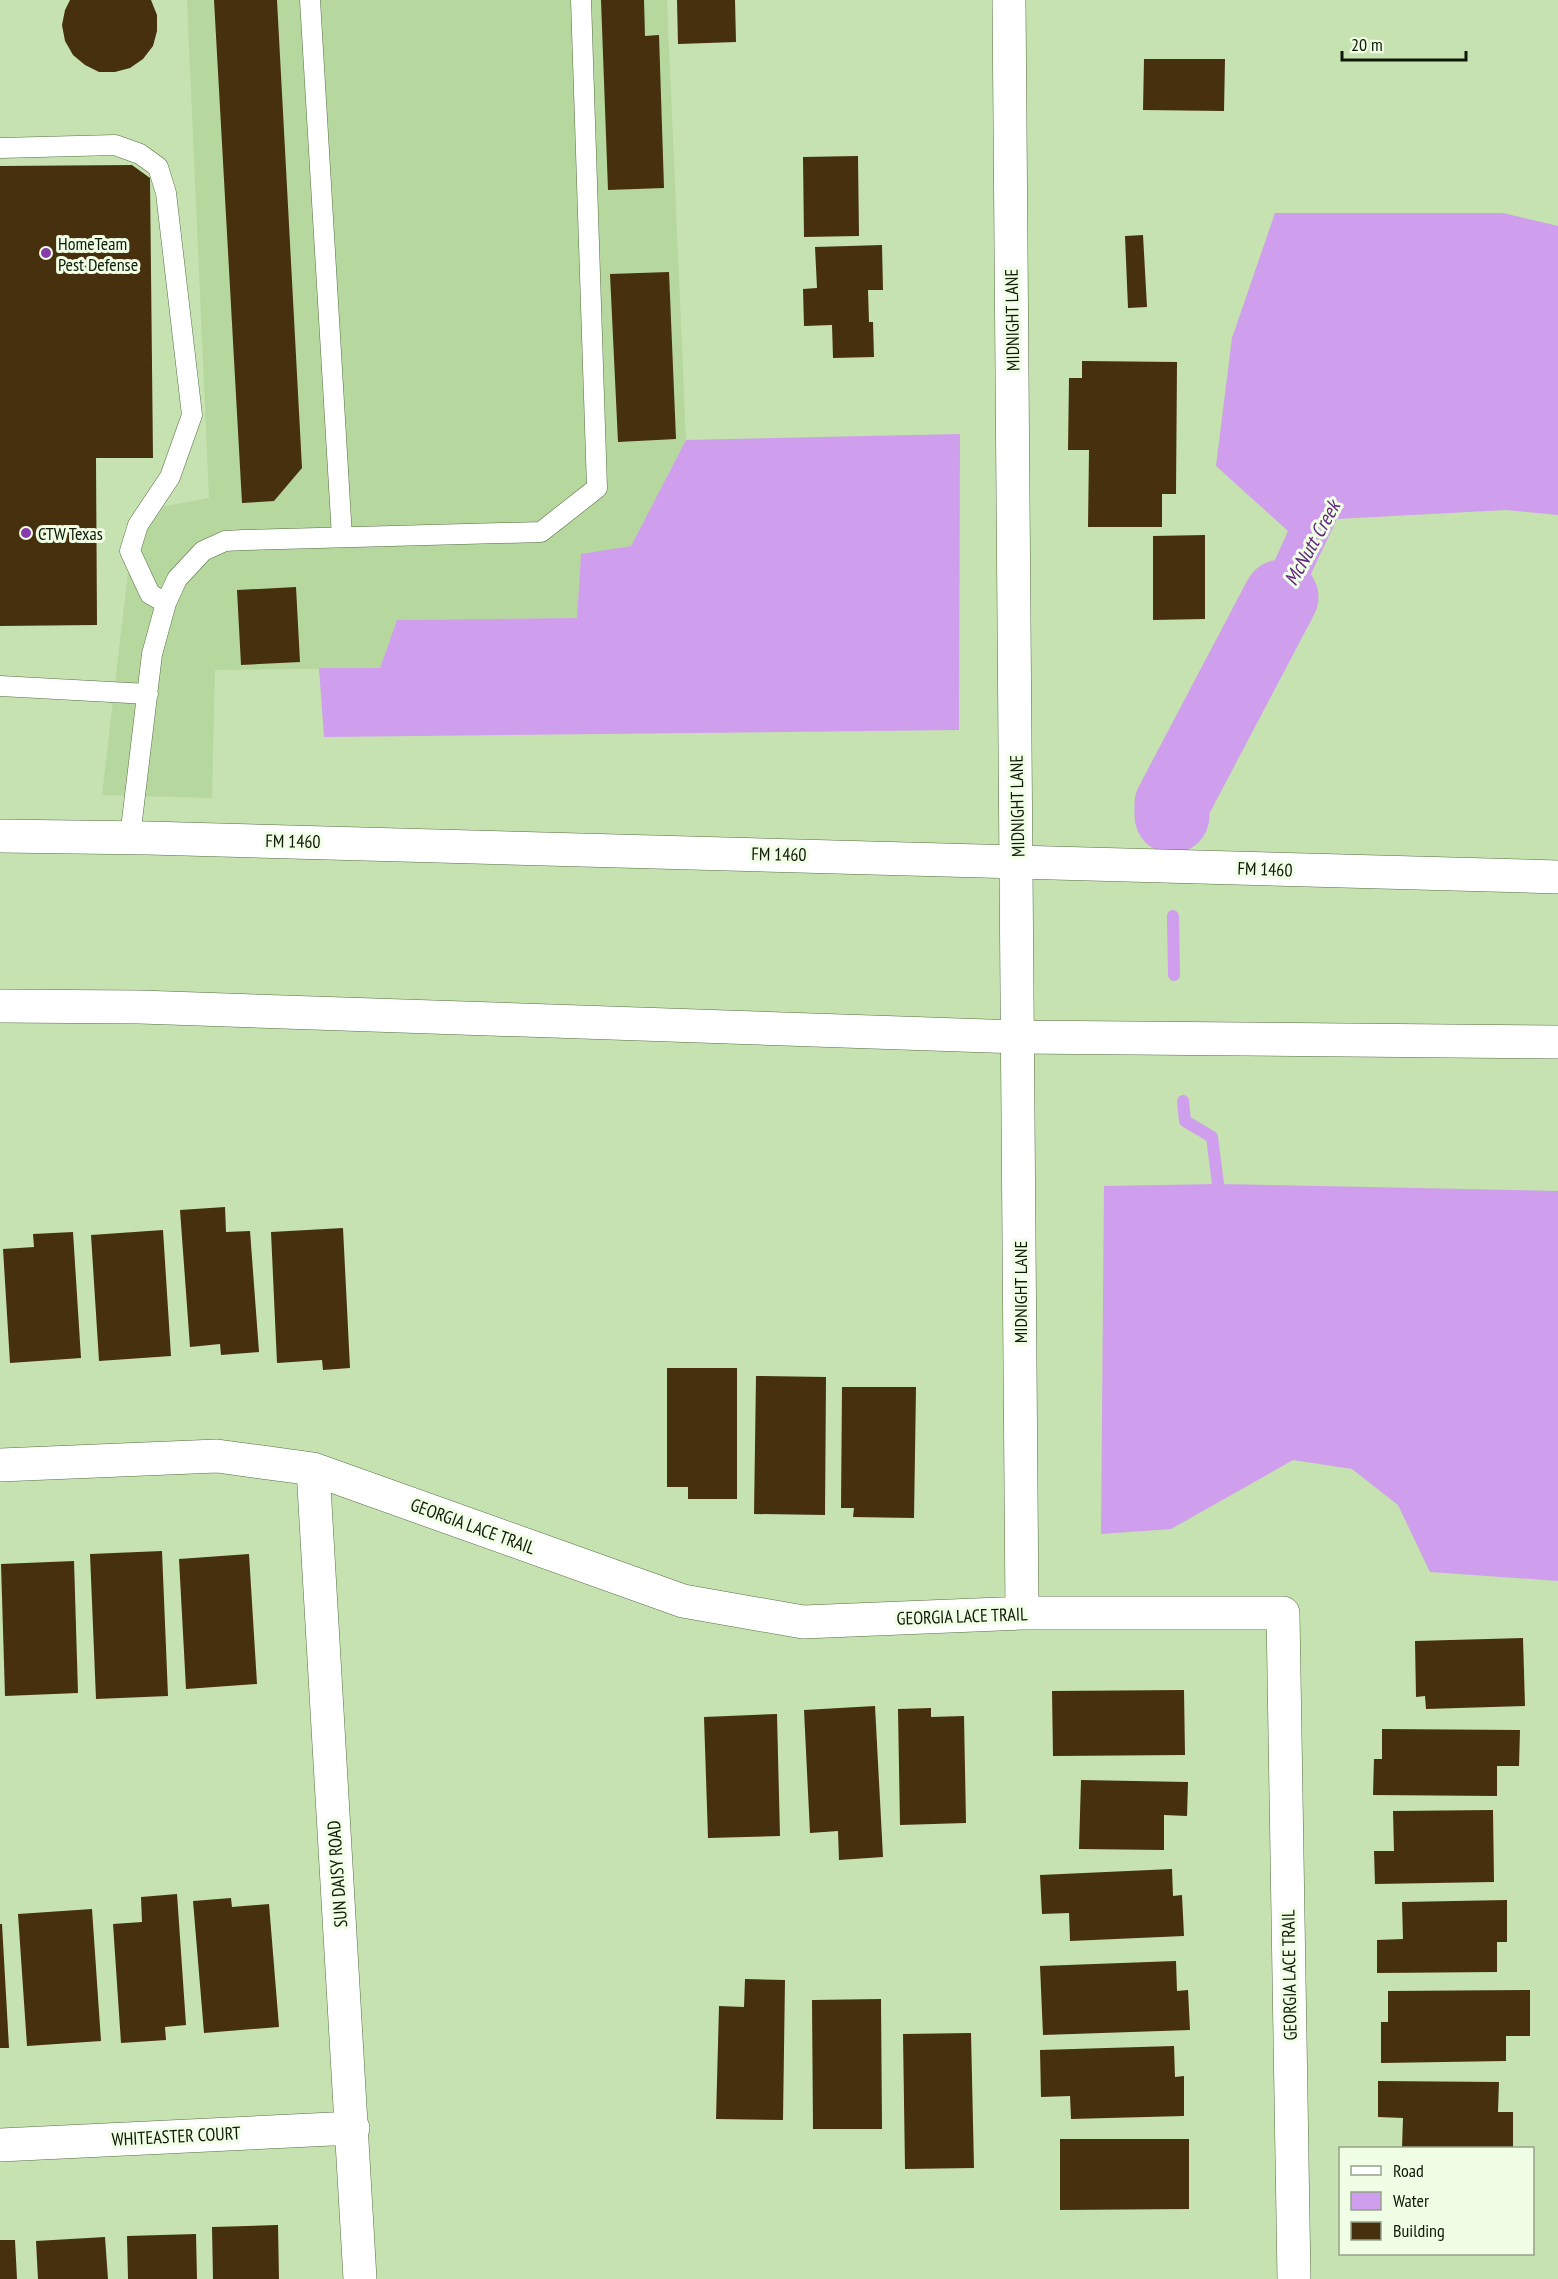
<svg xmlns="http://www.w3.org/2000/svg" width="1558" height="2279" viewBox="0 0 1558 2279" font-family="'PT Sans Narrow',sans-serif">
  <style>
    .built { fill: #b6d79e }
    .water { fill: #cf9eec }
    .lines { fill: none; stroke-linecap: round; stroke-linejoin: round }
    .stream { stroke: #cf9eec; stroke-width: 12 }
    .river { stroke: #cf9eec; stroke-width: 75 }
    .building { fill: #47300e }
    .service-casing { stroke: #566f42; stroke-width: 21 }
    .minor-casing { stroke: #566f42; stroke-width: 34 }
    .secondary-casing { stroke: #566f42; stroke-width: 34 }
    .service { stroke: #fff; stroke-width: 20 }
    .minor { stroke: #fff; stroke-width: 33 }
    .secondary { stroke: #fff; stroke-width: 33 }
    .poi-dot { fill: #873cad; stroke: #effee5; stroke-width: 2 }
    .labels { text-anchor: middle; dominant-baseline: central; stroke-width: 6; stroke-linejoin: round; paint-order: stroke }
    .poi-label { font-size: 18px; fill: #0f1907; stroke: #effee5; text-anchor: start }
    .street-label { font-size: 18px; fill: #0f1907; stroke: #effee5 }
    .water-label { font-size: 20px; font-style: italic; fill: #61257f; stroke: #effee5 }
  </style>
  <rect width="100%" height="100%" fill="#c6e2b1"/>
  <path class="built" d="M 187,0 L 667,0 L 686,440 L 631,546 L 581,555 L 577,618 L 397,620 L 380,668 L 215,670 L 212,798 L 102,795 L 135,512 L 209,498 Z"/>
  <path class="water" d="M 1275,213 L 1503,213 L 1558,226 L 1558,515 L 1506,510 L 1337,519 L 1257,687 L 1217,690 L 1288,531 L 1216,466 L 1232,338 Z
    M 960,434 L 959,730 L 324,737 L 319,668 L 380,668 L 397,620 L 577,618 L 581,554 L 631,546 L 686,440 Z
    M 1218,1184 L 1558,1191 L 1558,1581 L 1430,1572 L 1398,1505 L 1352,1469 L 1293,1460 L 1171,1529 L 1101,1534 L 1104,1186 Z"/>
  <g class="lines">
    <path class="stream" d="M 1173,916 L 1174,975
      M 1183,1101 L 1185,1121 L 1212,1137 L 1218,1184 L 1217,1200"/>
    <path class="river" d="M 1172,816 L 1172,804 L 1281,597"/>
  </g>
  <path class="building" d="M 70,0 L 151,0 L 157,15 L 157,31 L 153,46 L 143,59 L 130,68 L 115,72 L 99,72 L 85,65 L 73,55 L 65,41 L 62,25 L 65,10 Z
    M 214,0 L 277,0 L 302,468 L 274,501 L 242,503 Z
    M 601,0 L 644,0 L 645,36 L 659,35 L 664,188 L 608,190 Z
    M 677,0 L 735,0 L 736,42 L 678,44 Z
    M 1144,59 L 1225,59 L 1224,111 L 1143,110 Z
    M 858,156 L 859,236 L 804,237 L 803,157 Z
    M 132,165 L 150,178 L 153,458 L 96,458 L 97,625 L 0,626 L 0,166 Z
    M 1143,235 L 1147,307 L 1128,308 L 1125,236 Z
    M 882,245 L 883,290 L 868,290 L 869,322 L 873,322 L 874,357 L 833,358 L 832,325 L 804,326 L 803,289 L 817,288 L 815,247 Z
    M 669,272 L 676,439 L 618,442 L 610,274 Z
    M 1082,361 L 1177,362 L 1176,494 L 1162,494 L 1162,527 L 1088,527 L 1089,450 L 1068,450 L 1069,378 L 1082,378 Z
    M 1205,535 L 1205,619 L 1153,620 L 1153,536 Z
    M 296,587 L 300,662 L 241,665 L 237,590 Z
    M 225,1207 L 226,1232 L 250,1231 L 259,1352 L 221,1355 L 220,1344 L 190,1347 L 180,1210 Z
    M 343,1228 L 350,1368 L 323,1370 L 322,1360 L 277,1363 L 271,1232 Z
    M 163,1230 L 171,1356 L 99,1361 L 91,1235 Z
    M 73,1232 L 81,1358 L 10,1363 L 3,1249 L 34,1247 L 33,1234 Z
    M 667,1368 L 737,1368 L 737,1499 L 688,1499 L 688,1487 L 667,1487 Z
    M 756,1376 L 826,1377 L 825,1515 L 754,1514 Z
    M 842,1387 L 916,1387 L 914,1518 L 853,1517 L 854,1508 L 841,1508 Z
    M 162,1551 L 168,1696 L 96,1699 L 90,1554 Z
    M 249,1554 L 257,1684 L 186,1689 L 179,1559 Z
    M 74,1561 L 78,1693 L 5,1696 L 1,1564 Z
    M 1523,1638 L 1525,1706 L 1426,1709 L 1425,1696 L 1416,1697 L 1415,1641 Z
    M 1184,1690 L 1185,1755 L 1053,1756 L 1052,1691 Z
    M 875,1706 L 883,1857 L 839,1860 L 838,1831 L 810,1833 L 804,1710 Z
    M 931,1708 L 931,1717 L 964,1716 L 966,1823 L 900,1825 L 898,1709 Z
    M 777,1714 L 780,1836 L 708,1838 L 704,1717 Z
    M 1382,1729 L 1520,1730 L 1519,1766 L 1497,1766 L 1497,1796 L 1373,1795 L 1374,1759 L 1382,1759 Z
    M 1081,1780 L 1188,1782 L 1187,1816 L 1164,1815 L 1164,1850 L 1079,1849 Z
    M 1493,1810 L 1494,1882 L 1375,1884 L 1374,1851 L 1394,1851 L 1393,1811 Z
    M 1172,1869 L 1173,1896 L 1182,1895 L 1184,1936 L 1070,1941 L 1069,1913 L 1042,1914 L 1040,1875 Z
    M 177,1894 L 186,2025 L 165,2027 L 166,2040 L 121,2043 L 113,1924 L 142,1922 L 141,1897 Z
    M 231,1898 L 232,1907 L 269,1904 L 279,2027 L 204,2033 L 193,1901 Z
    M 1507,1900 L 1507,1942 L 1497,1942 L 1497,1972 L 1377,1973 L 1377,1940 L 1403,1939 L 1402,1902 Z
    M 92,1909 L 101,2041 L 27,2046 L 18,1914 Z
    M 0,1924 L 2,1924 L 9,2048 L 0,2048 Z
    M 1176,1961 L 1177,1991 L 1188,1990 L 1190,2030 L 1043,2035 L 1040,1966 Z
    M 745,1979 L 785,1980 L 783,2120 L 716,2119 L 719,2006 L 744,2007 Z
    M 1530,1990 L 1530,2036 L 1506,2036 L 1506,2061 L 1381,2063 L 1381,2022 L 1388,2022 L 1388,1991 Z
    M 881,1999 L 882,2129 L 813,2129 L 812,2000 Z
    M 971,2033 L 974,2168 L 905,2169 L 903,2034 Z
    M 1174,2046 L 1175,2077 L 1184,2076 L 1184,2116 L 1071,2119 L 1070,2096 L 1041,2097 L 1040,2050 Z
    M 1378,2081 L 1499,2082 L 1498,2112 L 1513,2112 L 1513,2148 L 1402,2148 L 1403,2118 L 1378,2117 Z
    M 1060,2139 L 1189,2139 L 1189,2209 L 1060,2210 Z
    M 278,2225 L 279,2279 L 213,2279 L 212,2227 Z
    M 196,2234 L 197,2279 L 128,2279 L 127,2236 Z
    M 105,2237 L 108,2279 L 38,2279 L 36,2241 Z
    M 0,2240 L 15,2240 L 17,2279 L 0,2279 Z"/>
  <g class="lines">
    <defs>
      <path id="service" d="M 310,0 L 342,537
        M 0,148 L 115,145 L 140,154 L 158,167 L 166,193 L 192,415 L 170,477 L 138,525 L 130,551 L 150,594 L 166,603
        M 0,686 L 148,694
        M 130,837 L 152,654 L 166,603 L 177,579 L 203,551 L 225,541 L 244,540 L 541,532 L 597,488 L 581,0"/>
      <path id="minor" d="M 1009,0 L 1022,1613
        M 0,1465 L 217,1456 L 313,1469 L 683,1601 L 803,1622 L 1022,1613 L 1283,1613 L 1294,2279
        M 313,1469 L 360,2279
        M 0,2145 L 353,2128"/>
      <path id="secondary" d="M 0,836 L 148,838 L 1558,877
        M 0,1006 L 140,1007 L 1019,1037 L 1558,1042"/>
    </defs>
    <use href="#service" class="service-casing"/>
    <use href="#minor" class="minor-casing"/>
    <use href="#secondary" class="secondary-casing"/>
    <use href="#service" class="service"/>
    <use href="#minor" class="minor"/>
    <use href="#secondary" class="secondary"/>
  </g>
  <g class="poi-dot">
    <circle cx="46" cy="253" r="6"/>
    <circle cx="26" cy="533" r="6"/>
  </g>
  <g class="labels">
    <g class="poi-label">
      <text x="58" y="243">HomeTeam<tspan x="58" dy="21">Pest Defense</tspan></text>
      <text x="38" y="533">CTW Texas</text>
    </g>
    <g class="street-label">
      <text transform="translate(1012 320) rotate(-91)">MIDNIGHT LANE</text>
      <text transform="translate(1017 806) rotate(-91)">MIDNIGHT LANE</text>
      <text transform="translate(293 841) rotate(1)">FM 1460</text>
      <text transform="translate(779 854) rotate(1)">FM 1460</text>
      <text transform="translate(1265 869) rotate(2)">FM 1460</text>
      <text transform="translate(1020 1292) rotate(-90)">MIDNIGHT LANE</text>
      <text transform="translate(473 1526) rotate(20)">GEORGIA LACE TRAIL</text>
      <text transform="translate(962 1616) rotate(-2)">GEORGIA LACE TRAIL</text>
      <text transform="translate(337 1874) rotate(-94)">SUN DAISY ROAD</text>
      <text transform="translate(1289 1975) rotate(-91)">GEORGIA LACE TRAIL</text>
      <text transform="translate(176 2136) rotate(-3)">WHITEASTER COURT</text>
    </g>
    <g class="water-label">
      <text transform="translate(1312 543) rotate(-61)">McNutt Creek</text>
    </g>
  </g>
  <rect x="1339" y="2147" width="195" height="108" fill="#effee5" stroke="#95a28c" stroke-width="1.5"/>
  <rect x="1351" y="2166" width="30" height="9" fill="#ffffff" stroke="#95a28c" stroke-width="1.5"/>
  <text x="1393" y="2177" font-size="18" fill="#0f1907">Road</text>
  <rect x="1351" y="2192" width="30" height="18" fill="#cf9eec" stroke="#95a28c" stroke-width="1.5"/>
  <text x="1393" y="2207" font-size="18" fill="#0f1907">Water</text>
  <rect x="1351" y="2222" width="30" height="18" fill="#47300e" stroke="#95a28c" stroke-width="1.5"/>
  <text x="1393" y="2237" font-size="18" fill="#0f1907">Building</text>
  <path d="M1342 51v9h124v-9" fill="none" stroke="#0f1907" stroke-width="3"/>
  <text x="1351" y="51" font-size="18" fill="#0f1907" stroke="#effee5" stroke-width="4.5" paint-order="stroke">20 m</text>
</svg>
